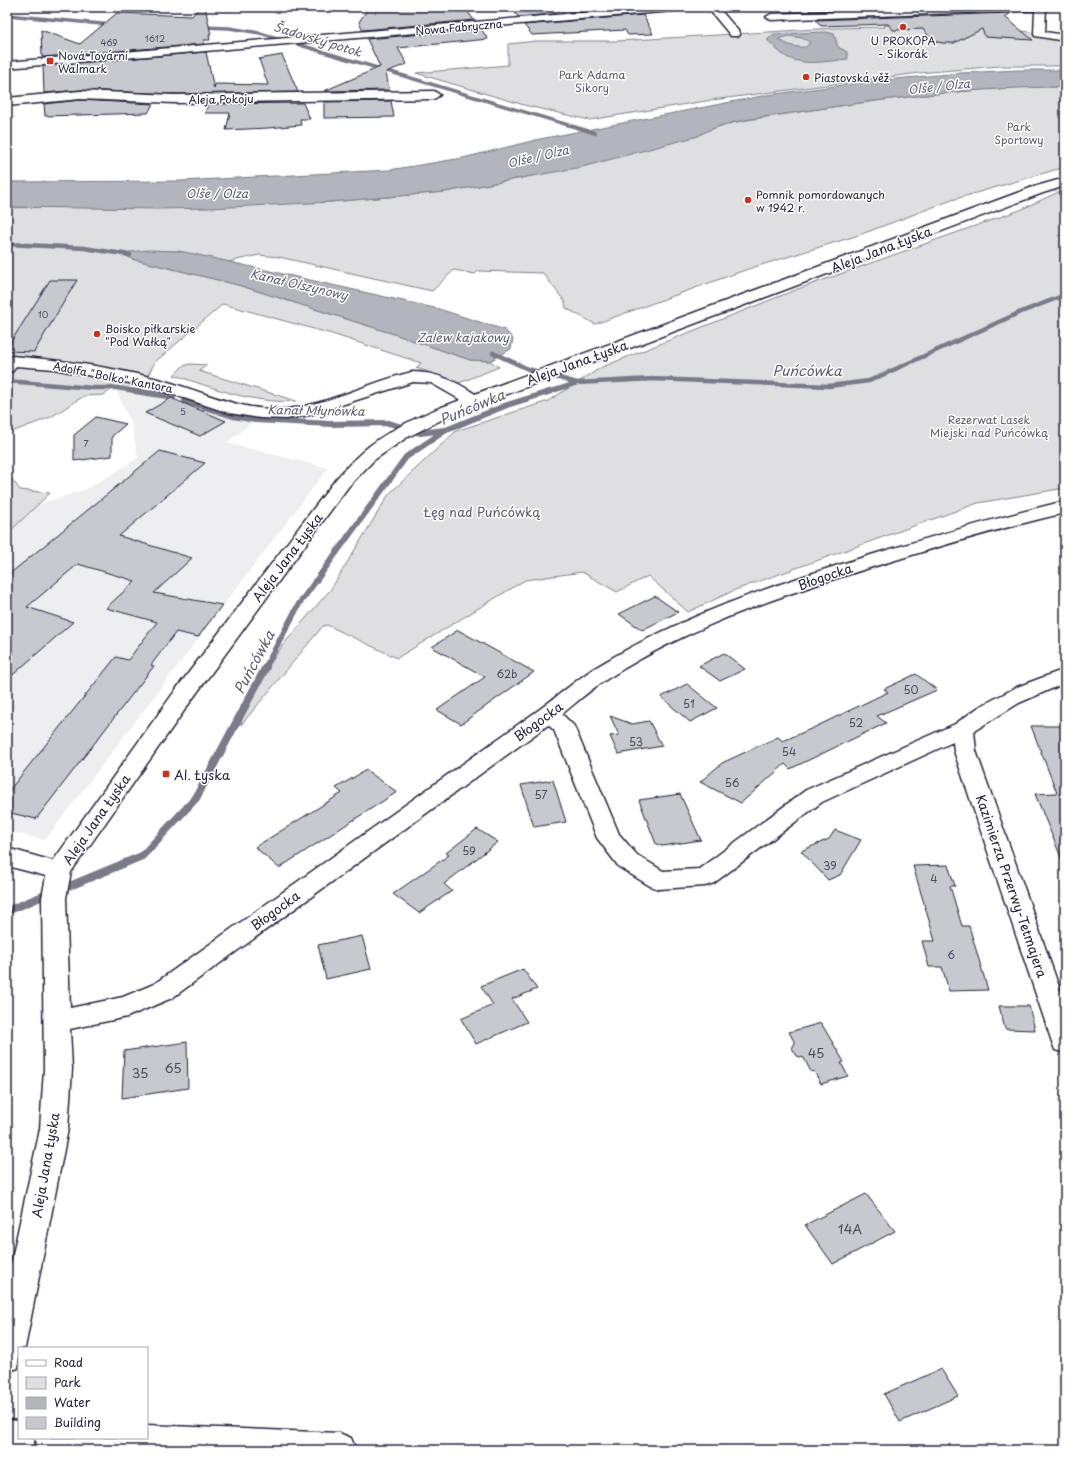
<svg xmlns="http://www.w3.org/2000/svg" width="1072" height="1457" viewBox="0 0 1072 1457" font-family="'Playpen Sans',sans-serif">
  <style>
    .built { fill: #eeeef1 }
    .green { fill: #dfdfe2; stroke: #80808e }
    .water { fill: #b4b4bc; stroke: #7a7a88; fill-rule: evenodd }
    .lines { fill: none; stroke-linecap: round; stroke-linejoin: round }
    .stream-far3 { stroke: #7a7a88; stroke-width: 3.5 }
    .stream-far2 { stroke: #7a7a88; stroke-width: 4.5 }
    .stream-far1 { stroke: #7a7a88; stroke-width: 6 }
    .stream { stroke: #7a7a88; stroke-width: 8 }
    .building { fill: #c8c8cf; stroke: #22223b }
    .minor-casing { stroke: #22223b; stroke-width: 3 }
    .minor { fill: #fff; fill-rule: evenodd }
    .poi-dot { fill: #c8321e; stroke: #fff; stroke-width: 1.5 }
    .labels { text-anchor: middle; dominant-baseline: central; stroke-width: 3; stroke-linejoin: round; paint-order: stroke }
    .far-number-label { font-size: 9px; fill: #4c4c60 }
    .far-street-label { font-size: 11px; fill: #22223b; stroke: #fff }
    .far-poi-label { font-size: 11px; fill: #22223b; stroke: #fff; text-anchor: start }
    .far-park-label { font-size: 11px; fill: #5b5b6d; stroke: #fff }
    .number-label { font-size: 11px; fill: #4c4c60 }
    .far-water-label { font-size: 12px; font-style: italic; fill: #5c5c6f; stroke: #fff }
    .street-label { font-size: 13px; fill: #22223b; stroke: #fff }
    .park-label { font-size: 13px; fill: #5b5b6d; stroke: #fff }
    .poi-label { font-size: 13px; fill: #22223b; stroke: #fff; text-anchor: start }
    .near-number-label { font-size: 13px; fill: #4c4c60 }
    .water-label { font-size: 14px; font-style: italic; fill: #5c5c6f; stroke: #fff }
  </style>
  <rect width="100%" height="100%" fill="#fff"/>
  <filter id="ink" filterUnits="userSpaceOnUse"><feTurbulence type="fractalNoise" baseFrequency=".025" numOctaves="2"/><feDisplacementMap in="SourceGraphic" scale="8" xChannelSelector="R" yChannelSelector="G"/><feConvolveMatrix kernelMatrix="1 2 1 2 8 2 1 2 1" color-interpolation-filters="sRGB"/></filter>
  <g filter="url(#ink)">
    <path class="built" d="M 115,387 L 140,391 L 252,422 L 227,443 L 328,468 L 45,840 L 7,831 L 7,534 L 37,505 L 84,490 L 113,474 L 138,458 L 132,426 Z"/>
    <path class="green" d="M 884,25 L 961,26 L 1031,32 L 1034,36 L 1065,39 L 1065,66 L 999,66 L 919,73 L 712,100 L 589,120 L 524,105 L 416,73 L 508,65 L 508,44 L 537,41 L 617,41 L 834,28 L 885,27 Z
      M 1024,87 L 1065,87 L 1065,167 L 952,200 L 859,235 L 748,269 L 595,324 L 566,308 L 565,302 L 543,273 L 478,271 L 475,274 L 454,270 L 432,291 L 279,257 L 259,255 L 228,262 L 178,251 L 122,253 L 132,259 L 238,285 L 391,333 L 470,360 L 490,361 L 499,367 L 459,383 L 444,377 L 416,368 L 421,363 L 332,334 L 223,304 L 155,362 L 140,391 L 115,387 L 104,395 L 84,396 L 51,417 L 9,433 L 7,440 L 7,208 L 330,202 L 445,192 L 517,179 L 698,136 C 720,121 766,118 792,113 C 869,101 946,91 1024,87 Z
      M 1065,189 L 1065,488 L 978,503 L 735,590 L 688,612 L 648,576 L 617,592 L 582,572 L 525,580 L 397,658 L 327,625 L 323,626 L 241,725 L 244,703 L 282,646 L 331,589 L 389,494 L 456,431 L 548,401 L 602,367 L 798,289 L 1020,210 Z
      M 190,364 L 207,365 L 199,371 L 296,401 C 253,404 214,388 174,375 L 183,366 Z
      M 7,464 L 8,474 L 20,490 L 50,493 L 7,534 Z"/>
    <path class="water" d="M 826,32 L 834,34 L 838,47 L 847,52 L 848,59 C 828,61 798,68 781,53 C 776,50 773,44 767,40 L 774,34 ZM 789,36 L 802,38 L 810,42 L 806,47 C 794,48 788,45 778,39 Z
      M 1018,70 L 1065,70 L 1065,87 C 973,87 883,99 792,113 C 766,117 720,121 698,136 L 582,167 L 445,192 L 330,202 L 210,208 L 158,209 L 7,207 L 7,182 L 180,181 L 389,170 L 463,158 L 540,139 L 767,95 L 874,81 L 960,73 Z
      M 148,250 L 178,251 L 194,254 L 439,309 L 505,330 L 513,339 L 511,349 L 490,361 L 470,360 L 391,333 L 238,285 L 132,259 L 121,253 Z"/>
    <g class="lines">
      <path class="stream-far3" d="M 7,15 L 112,25
        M 201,27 L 229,28 L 260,33 L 595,133"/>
      <path class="stream-far2" d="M 7,244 L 84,248 L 130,255
        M 493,353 L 528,369 L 577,383
        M 7,381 L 93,388 L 117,388 L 141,392
        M 549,392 L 577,383 L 653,379 L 829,386 L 869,381 L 1021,312 L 1065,295"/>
      <path class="stream-far1" d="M 135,391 L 173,397
        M 185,401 L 233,416 L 255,420 L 331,424 L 389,423 L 420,433 L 445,430
        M 265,668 L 299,604 L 406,457 L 446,430 L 507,405 L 552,391"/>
      <path class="stream" d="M 60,890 L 142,856 L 196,798 L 266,667
        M 7,911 L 50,893"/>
    </g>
    <path class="building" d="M 200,7 L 205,7 L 211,35 L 209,35 L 210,40 L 204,40 L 204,44 L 42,57 L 41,30 L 80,44 L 117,13 L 192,16 Z
      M 369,7 L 464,7 L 474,20 L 363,30 L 359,22 Z
      M 511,7 L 630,7 L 518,17 Z
      M 807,7 L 915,7 L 810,11 Z
      M 1011,13 L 1005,17 L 1033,40 L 985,37 L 982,29 L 954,43 L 943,43 L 933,41 L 923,29 L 893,30 L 888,24 L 821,26 L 816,20 Z
      M 643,15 L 653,34 L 628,35 L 625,30 L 532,35 L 524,25 Z
      M 481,29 L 488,39 L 398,48 L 407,64 L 386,72 L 389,90 L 324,91 L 380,67 L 367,39 Z
      M 206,52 L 214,89 L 215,84 L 268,85 L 259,59 L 282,55 L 298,92 L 174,94 L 80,90 L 44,93 L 43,66 Z
      M 80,100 L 153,104 L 148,113 L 45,116 L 44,104 Z
      M 391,101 L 394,117 L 324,118 L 324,102 Z
      M 303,103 L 310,119 L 300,119 L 301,125 L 268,128 L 226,130 L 230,113 L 205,113 L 208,104 Z
      M 50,280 L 77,280 L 34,352 L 7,351 L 7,348 Z
      M 171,398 L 226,421 L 200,436 L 145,413 Z
      M 96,417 L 126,424 L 112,436 L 112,456 L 74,461 L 74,435 Z
      M 160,451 L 205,463 L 119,536 L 192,558 L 154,593 L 222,605 L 198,637 L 176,632 L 151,665 L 154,666 L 36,819 L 7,812 L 7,793 L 116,657 L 128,660 L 157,622 L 106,608 L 135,581 L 78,564 L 27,607 L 73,622 L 7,680 L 7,576 Z
      M 655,596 L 678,612 L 642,630 L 619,614 Z
      M 458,630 L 534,672 L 461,724 L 437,710 L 485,677 L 432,647 Z
      M 724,653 L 745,669 L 720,681 L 699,666 Z
      M 916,674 L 937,690 L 877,716 L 886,723 L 790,769 L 785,764 L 741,803 L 700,782 L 722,763 L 778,737 L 783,741 L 813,728 L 888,692 L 884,689 Z
      M 687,684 L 717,708 L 690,722 L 661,697 Z
      M 610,716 L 632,724 L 649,721 L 662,746 L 618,754 L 610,736 L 619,735 Z
      M 1031,726 L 1065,726 L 1065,867 L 1035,794 L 1057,793 Z
      M 366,770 L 397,792 L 279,868 L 255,847 L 342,793 L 336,788 Z
      M 553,780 L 566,822 L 534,827 L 521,785 Z
      M 680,794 L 701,840 L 662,846 L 656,844 L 639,800 Z
      M 477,829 L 498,842 L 444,884 L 452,891 L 419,913 L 393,894 L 449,855 L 446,853 Z
      M 835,830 L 861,840 L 840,875 L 828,880 L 801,851 L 829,839 Z
      M 948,865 L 955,886 L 950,886 L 962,926 L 969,926 L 988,990 L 949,991 L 942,967 L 929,967 L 922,941 L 935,941 L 913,866 Z
      M 362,936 L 371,969 L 326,979 L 318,945 Z
      M 523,969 L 537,989 L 512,999 L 527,1022 L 476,1044 L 461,1019 L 493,1005 L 481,986 Z
      M 999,1006 L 1029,1006 L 1035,1030 L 1005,1029 Z
      M 821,1023 L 844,1062 L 841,1063 L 848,1076 L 821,1084 L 814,1071 L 811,1072 L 804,1058 L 797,1056 L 792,1048 L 795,1043 L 789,1032 Z
      M 187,1042 L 188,1088 L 122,1098 L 124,1051 Z
      M 866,1194 L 895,1231 L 833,1264 L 805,1225 Z
      M 941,1369 L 958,1396 L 900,1422 L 884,1394 Z"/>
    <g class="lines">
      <defs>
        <path id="minor" d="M 648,7 L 690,7 L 685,10 L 7,68 L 7,62 Z
          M 707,7 L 718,7 L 739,32 L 740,34 L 739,36 L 731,36 Z
          M 955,7 L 1046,7 L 1045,32 L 1065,35 L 1065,41 L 1035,36 L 1034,34 L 1035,10 L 771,20 L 766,17 L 771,14 Z
          M 80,91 L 174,95 L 434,91 L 440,95 L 434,99 L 174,103 L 80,99 L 7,106 L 7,98 Z
          M 1065,178 L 1065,186 L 1043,193 L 449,416 L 406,438 L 374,460 L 348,487 L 193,698 L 71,872 L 66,898 L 70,1008 L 123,997 L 154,984 L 540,709 C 558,696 575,681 593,669 C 683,614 784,581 884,551 C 944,533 1004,516 1065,501 L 1065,513 C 1009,526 954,542 899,559 C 799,589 696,622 607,679 C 591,689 577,702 562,714 L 574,726 L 619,834 L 637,855 L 663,871 L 699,869 L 806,790 L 955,724 L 979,707 L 1017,687 L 1065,669 L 1065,683 L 1019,703 L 974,731 L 976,751 L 1065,1004 L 1065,1053 L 1055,1050 L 1052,1042 L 954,751 L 953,742 L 822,802 L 714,883 L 705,886 L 659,889 L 650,886 L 619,867 L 597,838 L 554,730 L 548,725 L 172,998 L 127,1017 L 70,1029 L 72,1069 L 68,1129 L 25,1348 L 19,1348 L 18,1368 L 7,1372 L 7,1282 L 40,1129 L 44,1069 L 42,898 L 46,876 L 7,866 L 7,848 L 53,861 L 177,688 L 336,479 C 344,470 352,461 361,453 C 389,428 427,412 461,400 L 431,383 L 413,382 L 310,415 L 286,419 L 260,418 L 229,413 L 151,387 L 54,369 L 16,366 L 13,371 L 7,373 L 7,357 L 12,356 C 61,360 111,367 158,379 C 200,390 243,413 287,409 C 330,404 370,382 412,372 C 436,372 456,381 475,394 L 1033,187 Z
          M 7,1420 L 19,1421 L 19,1438 L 147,1438 L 147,1425 L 339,1433 L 351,1438 L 356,1450 L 40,1450 L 35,1439 L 31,1449 L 7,1450 Z"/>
      </defs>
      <use href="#minor" class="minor-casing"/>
      <use href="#minor" class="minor"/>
    </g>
  </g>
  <g class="poi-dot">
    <circle cx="903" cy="27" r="4"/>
    <rect x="46" y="57" width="8" height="8" rx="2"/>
    <circle cx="806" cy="77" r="4"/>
    <circle cx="748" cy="200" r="4"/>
    <circle cx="97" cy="334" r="4"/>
    <rect x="162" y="770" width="8" height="8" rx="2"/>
  </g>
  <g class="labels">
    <g class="far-number-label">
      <text x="155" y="38">1612</text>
      <text x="109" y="42">469</text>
      <text x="43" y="314">10</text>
      <text x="183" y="411">5</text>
      <text x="86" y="443">7</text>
    </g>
    <g class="far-street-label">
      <text transform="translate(459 27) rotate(-5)">Nowa Fabryczna</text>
      <text transform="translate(221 99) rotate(-1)">Aleja Pokoju</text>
      <text transform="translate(113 377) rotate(11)">Adolfa "Bolko" Kantora</text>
    </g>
    <g class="far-poi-label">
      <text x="903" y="40" text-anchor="middle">U PROKOPA<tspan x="903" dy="13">- Sikorák</tspan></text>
      <text x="58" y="55">Nová Tovární<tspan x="58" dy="13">Walmark</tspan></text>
      <text x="814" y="77">Piastovská věž</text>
      <text x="756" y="194">Pomnik pomordowanych<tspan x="756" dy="13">w 1942 r.</tspan></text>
      <text x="105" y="328">Boisko piłkarskie<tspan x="105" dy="13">"Pod Wałką"</tspan></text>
    </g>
    <g class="far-park-label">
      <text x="592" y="74">Park Adama<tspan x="592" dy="13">Sikory</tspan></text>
      <text x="1019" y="126">Park<tspan x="1019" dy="13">Sportowy</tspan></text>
      <text x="989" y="419">Rezerwat Lasek<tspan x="989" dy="13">Miejski nad Puńcówką</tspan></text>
    </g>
    <g class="number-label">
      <text x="507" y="673">62b</text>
      <text x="911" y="689">50</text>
      <text x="689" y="703">51</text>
      <text x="856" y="722">52</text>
      <text x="636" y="741">53</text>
      <text x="789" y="751">54</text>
      <text x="732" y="782">56</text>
      <text x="541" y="794">57</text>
      <text x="469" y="850">59</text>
      <text x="830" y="865">39</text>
      <text x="934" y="878">4</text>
      <text x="951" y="954">6</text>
    </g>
    <g class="far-water-label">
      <text transform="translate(318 39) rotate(17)">Šadovský potok</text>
      <text transform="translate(939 86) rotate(-6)">Olše / Olza</text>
      <text transform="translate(538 156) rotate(-13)">Olše / Olza</text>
      <text x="217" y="193">Olše / Olza</text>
      <text transform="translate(299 284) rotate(13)">Kanał Olszynowy</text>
      <text x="463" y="337">Zalew kajakowy</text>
      <text transform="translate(316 410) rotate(1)">Kanał Młynówka</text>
    </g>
    <g class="street-label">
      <text transform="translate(881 249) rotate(-21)">Aleja Jana Łyska</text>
      <text transform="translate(577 362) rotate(-20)">Aleja Jana Łyska</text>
      <text transform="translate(287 557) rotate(-53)">Aleja Jana Łyska</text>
      <text transform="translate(825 576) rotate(-19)">Błogocka</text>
      <text transform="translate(538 721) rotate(-36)">Błogocka</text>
      <text transform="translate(96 819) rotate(-55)">Aleja Jana Łyska</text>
      <text transform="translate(1012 886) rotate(71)">Kazimierza Przerwy-Tetmajera</text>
      <text transform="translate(275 910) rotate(-36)">Błogocka</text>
      <text transform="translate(45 1165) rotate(-80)">Aleja Jana Łyska</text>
    </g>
    <g class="park-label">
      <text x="482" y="511">Łęg nad Puńcówką</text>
    </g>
    <g class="poi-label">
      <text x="174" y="774">Al. Łyska</text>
    </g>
    <g class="near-number-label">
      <text x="816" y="1052">45</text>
      <text x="173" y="1067">65</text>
      <text x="140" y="1072">35</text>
      <text x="850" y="1228">14A</text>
    </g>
    <g class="water-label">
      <text x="807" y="370">Puńcówka</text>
      <text transform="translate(472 407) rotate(-23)">Puńcówka</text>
      <text transform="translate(254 662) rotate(-62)">Puńcówka</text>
    </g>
  </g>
  <rect width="1072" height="1457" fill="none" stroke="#fff" stroke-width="24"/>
  <rect x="12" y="12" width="1048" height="1433" fill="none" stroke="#22223b" stroke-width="1.5" filter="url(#ink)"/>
  <rect x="18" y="1347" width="130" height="92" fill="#ffffff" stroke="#a7a7b1"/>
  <rect x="26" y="1360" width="20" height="6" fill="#ffffff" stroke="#a7a7b1"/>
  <text x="54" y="1367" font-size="12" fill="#22223b">Road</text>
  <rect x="26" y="1377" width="20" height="12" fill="#dfdfe2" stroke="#a7a7b1"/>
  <text x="54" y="1387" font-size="12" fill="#22223b">Park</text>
  <rect x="26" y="1397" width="20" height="12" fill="#b4b4bc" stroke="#a7a7b1"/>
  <text x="54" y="1407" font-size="12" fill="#22223b">Water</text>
  <rect x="26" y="1417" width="20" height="12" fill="#c8c8cf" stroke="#a7a7b1"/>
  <text x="54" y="1427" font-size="12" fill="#22223b">Building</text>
</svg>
